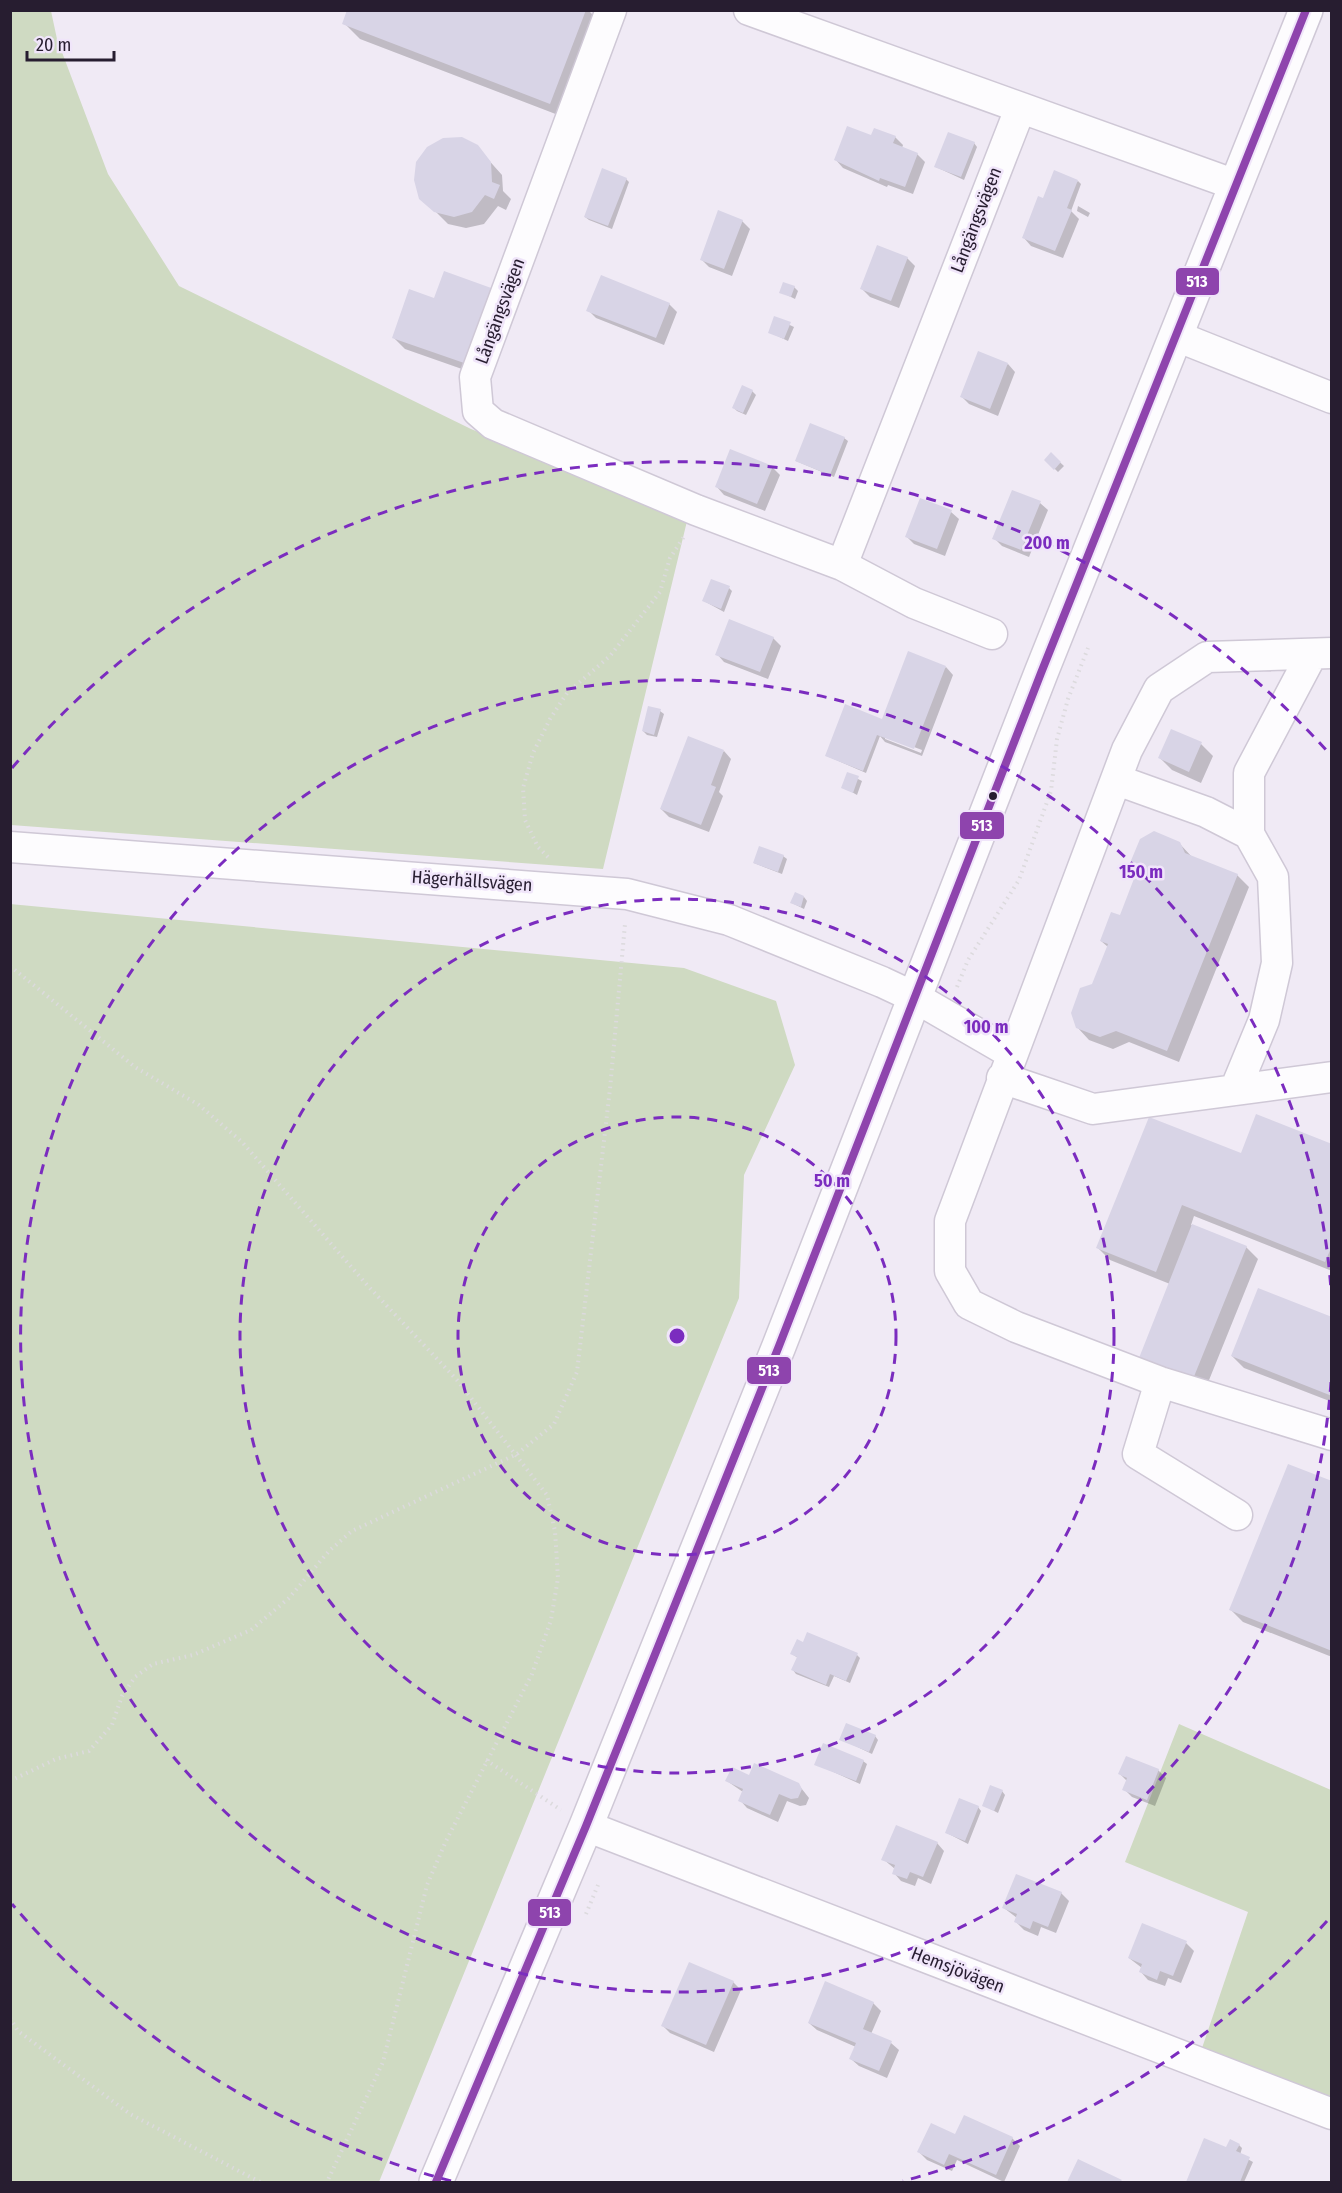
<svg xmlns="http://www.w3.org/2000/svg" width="1342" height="2193" viewBox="0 0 1342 2193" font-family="'Fira Sans Condensed',sans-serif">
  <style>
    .green { fill: #cfdac2 }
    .shadow { fill: #0003; fill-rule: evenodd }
    .building { fill: #d8d4e6 }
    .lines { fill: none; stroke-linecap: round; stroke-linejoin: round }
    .minor-casing { stroke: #cfc8d6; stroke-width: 33 }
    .major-casing { stroke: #cfc8d6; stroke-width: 36 }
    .path { stroke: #dcdadd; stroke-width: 4; stroke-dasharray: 1.5 4.5; stroke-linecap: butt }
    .minor { stroke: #fdfcfe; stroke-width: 30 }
    .major { stroke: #fdfcfe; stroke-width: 33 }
    .bus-1-casing { stroke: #f0e5fa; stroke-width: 12 }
    .bus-1 { stroke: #8e44ad; stroke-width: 8 }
    .ring { fill: none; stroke: #7b2cbf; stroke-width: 3; stroke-dasharray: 10 8 }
    .bus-dot { fill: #271d30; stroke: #f0e5fa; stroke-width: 2 }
    .labels { text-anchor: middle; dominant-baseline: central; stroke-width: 5; stroke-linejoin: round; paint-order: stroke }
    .street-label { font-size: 18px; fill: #271d30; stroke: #f0e5fa }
    .centre { fill: #7b2cbf; stroke: #f0e5fa; stroke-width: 3 }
    .ring-label { font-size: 18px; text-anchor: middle; font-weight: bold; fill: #7b2cbf; stroke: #f0e5fa; stroke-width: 5; stroke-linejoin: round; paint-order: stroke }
    .line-badge { stroke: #f0e5fa; stroke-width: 2 }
    .badge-label { font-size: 16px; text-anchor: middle; font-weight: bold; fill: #fff }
  </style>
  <rect width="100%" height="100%" fill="#f0eaf5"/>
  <path class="green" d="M 10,11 L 51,11 L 57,39 L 108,174 L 179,286 L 471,429 L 688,517 L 603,869 L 11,825 Z
    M 10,904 L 684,968 L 776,1001 L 795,1065 L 744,1175 L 739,1298 L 379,2182 L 11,2182 Z
    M 1179,1724 L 1331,1790 L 1331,2103 L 1200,2054 L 1248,1912 L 1125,1862 Z"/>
  <path class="shadow" d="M 349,10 L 588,10 L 602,24 L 566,118 L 360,39 L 344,23 Z
    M 872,137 L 895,137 L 903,145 L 902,148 L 917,154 L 925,162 L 913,194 L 888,185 L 887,187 L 843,168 L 836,160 Z
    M 974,143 L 977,147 L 964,180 L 936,167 Z
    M 477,147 L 502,175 L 503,191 L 511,199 L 506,210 L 498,206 L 484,224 L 466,228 L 448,224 L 430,206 Z
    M 626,179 L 629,182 L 612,229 L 589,220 L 585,217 Z
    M 1078,181 L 1081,184 L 1071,211 L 1079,219 L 1063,258 L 1031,246 L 1024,238 L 1049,202 Z
    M 1078,206 L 1090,213 L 1088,217 L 1077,211 Z
    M 742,221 L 750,229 L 732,276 L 709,267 L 701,259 Z
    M 907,258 L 915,266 L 899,308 L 870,297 L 862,289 Z
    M 794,287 L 798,291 L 795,299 L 781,292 Z
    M 410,291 L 479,375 L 405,349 L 393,337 Z
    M 669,304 L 677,312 L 664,345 L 596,318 L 588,310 Z
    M 775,318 L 794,327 L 788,341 L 769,332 Z
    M 1008,364 L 1015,372 L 998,416 L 969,404 L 961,396 Z
    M 752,391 L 756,395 L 746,415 L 737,411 L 734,408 Z
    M 844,438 L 848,441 L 834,477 L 796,461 Z
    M 1051,454 L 1064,466 L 1058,472 L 1046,460 Z
    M 772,467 L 780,475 L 765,511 L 724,495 L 717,487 Z
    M 1040,503 L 1048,510 L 1029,557 L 1002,546 L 994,538 Z
    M 951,512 L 959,519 L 945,556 L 914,544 L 906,536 Z
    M 729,588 L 732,591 L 724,612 L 704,601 Z
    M 773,638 L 781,646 L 768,679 L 724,662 L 717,654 Z
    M 946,667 L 953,675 L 922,756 L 885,742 L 880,736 L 866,773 L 827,756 L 883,721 ZM 885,736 L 922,750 L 921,753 L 885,739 Z
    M 660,711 L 664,714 L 657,737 L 647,735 L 643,731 Z
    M 1201,744 L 1213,756 L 1201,783 L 1172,770 L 1160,758 Z
    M 724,751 L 731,759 L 719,792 L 723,796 L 709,832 L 669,817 L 661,809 Z
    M 848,774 L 862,781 L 857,795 L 843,787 Z
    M 1179,843 L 1192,857 L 1237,875 L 1249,887 L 1179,1062 L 1129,1042 L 1113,1049 L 1089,1040 L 1077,1027 L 1108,947 L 1101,941 Z
    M 783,856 L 787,859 L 782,874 L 754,863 Z
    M 804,897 L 807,901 L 804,909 L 792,903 Z
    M 1332,1146 L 1332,1271 L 1194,1216 L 1191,1225 L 1246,1247 L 1258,1259 L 1205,1390 L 1152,1369 L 1170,1284 L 1110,1260 L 1098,1248 L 1241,1155 Z
    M 1332,1319 L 1332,1402 L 1244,1368 L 1232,1356 Z
    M 1332,1483 L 1332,1657 L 1243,1622 L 1231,1610 Z
    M 792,1654 L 857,1655 L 860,1658 L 850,1683 L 834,1676 L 829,1687 L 796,1674 L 793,1670 L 798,1658 Z
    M 875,1736 L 878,1740 L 872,1754 L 841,1739 Z
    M 863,1761 L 867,1764 L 860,1784 L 816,1764 Z
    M 1158,1770 L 1166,1778 L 1155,1806 L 1132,1797 L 1124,1789 L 1127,1781 L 1120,1774 Z
    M 727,1781 L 798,1784 L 809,1798 L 806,1805 L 800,1806 L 787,1801 L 778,1822 L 747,1808 L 740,1800 L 743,1792 Z
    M 1002,1791 L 1005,1795 L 998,1813 L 983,1805 Z
    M 978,1807 L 981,1811 L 968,1844 L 947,1833 Z
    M 937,1843 L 944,1851 L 931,1884 L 918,1878 L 915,1886 L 901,1881 L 894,1873 L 895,1869 L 883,1859 Z
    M 1061,1893 L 1069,1901 L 1056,1933 L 1041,1927 L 1038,1936 L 1024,1930 L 1016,1922 L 1017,1918 L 1004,1908 Z
    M 1186,1943 L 1194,1951 L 1181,1983 L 1168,1978 L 1165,1986 L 1148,1980 L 1141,1972 L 1142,1968 L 1129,1958 Z
    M 733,1982 L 741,1990 L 714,2052 L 670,2033 L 662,2025 Z
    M 873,2003 L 881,2011 L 871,2034 L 891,2043 L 899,2050 L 887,2078 L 859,2066 L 851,2059 L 856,2047 L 817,2030 L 809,2023 Z
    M 955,2136 L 1012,2138 L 1020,2146 L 1004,2182 L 957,2160 L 952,2171 L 927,2160 L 919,2152 Z
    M 1205,2140 L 1227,2149 L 1239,2145 L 1242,2148 L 1240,2155 L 1253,2162 L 1244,2182 L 1187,2182 Z
    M 1079,2161 L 1121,2181 L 1122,2182 L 1069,2182 Z"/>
  <path class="building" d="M 347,10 L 586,10 L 550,104 L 342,24 Z
    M 847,126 L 871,135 L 874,128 L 896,136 L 893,143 L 918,153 L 905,187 L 880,178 L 879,181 L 834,160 Z
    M 948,132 L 975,142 L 961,177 L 934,167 Z
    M 462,137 L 478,145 L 491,162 L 492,182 L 500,185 L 494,199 L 485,195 L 472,212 L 454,217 L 434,212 L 419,199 L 414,180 L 416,162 L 427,147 L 443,138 Z
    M 602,168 L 627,178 L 608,226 L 584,217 Z
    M 1054,170 L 1078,180 L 1067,208 L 1072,210 L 1055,251 L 1022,238 L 1038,196 L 1043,198 Z
    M 718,210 L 743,220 L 724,269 L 700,260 Z
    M 877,245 L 908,257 L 891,301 L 860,289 Z
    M 444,271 L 494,289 L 467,364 L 392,338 L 409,289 L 434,298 Z
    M 601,275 L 670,303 L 656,338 L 586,311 Z
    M 783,282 L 795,286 L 791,297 L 779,293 Z
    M 774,316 L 791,322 L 784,339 L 768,333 Z
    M 978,351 L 1008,363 L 990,409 L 960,397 Z
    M 742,385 L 753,390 L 743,413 L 732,408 Z
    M 810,423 L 845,437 L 830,475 L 795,461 Z
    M 730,449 L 773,466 L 757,504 L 715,487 Z
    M 1051,452 L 1061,462 L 1054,470 L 1044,460 Z
    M 1012,490 L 1041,501 L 1021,550 L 992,539 Z
    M 920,498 L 952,510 L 937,549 L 905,537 Z
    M 711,579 L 730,586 L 721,609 L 702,601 Z
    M 729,619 L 774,637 L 760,672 L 715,655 Z
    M 908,651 L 946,666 L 914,749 L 877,735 L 863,771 L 825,756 L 845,704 L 882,719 Z
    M 648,706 L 661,709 L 654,735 L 642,731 Z
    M 1171,729 L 1202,742 L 1189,772 L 1158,758 Z
    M 688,736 L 724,750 L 711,785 L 716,787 L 701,825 L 660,809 Z
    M 847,772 L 859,776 L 853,793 L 841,788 Z
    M 1154,831 L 1180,842 L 1185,853 L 1238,874 L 1167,1051 L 1116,1031 L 1100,1037 L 1076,1028 L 1071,1013 L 1080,988 L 1092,984 L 1108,944 L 1100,941 L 1111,912 L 1120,915 L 1135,876 L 1130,863 L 1140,839 Z
    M 759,846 L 784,855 L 778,872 L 753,863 Z
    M 795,892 L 804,896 L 801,907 L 790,903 Z
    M 1256,1114 L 1332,1144 L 1332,1246 L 1325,1262 L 1182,1205 L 1156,1272 L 1096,1248 L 1149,1117 L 1241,1153 Z
    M 1192,1224 L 1247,1246 L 1193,1379 L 1139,1358 Z
    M 1258,1288 L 1332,1317 L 1332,1396 L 1231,1356 Z
    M 1288,1464 L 1332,1481 L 1332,1651 L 1229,1610 Z
    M 807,1632 L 858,1653 L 846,1681 L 830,1674 L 826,1685 L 791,1670 L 797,1657 L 790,1654 L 797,1639 L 803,1642 Z
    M 846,1723 L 876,1735 L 869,1752 L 839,1740 Z
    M 823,1743 L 864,1760 L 856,1781 L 814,1765 Z
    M 1126,1756 L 1159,1769 L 1147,1800 L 1122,1790 L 1127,1778 L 1118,1774 Z
    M 754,1763 L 799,1783 L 802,1789 L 798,1798 L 791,1799 L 779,1794 L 770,1815 L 738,1801 L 743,1789 L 725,1781 L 732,1767 L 749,1775 Z
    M 990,1785 L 1003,1790 L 994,1811 L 982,1806 Z
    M 959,1798 L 979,1806 L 965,1841 L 945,1833 Z
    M 896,1825 L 938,1842 L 923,1877 L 910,1872 L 907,1879 L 892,1874 L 895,1865 L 881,1860 Z
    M 1016,1874 L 1062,1892 L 1048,1927 L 1033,1921 L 1030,1929 L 1014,1922 L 1017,1914 L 1002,1908 Z
    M 1142,1923 L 1187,1941 L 1173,1976 L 1160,1971 L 1157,1980 L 1139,1972 L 1142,1964 L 1128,1958 Z
    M 689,1962 L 734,1981 L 706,2045 L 661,2026 Z
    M 825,1981 L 874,2002 L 863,2029 L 892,2041 L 879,2071 L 849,2059 L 856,2043 L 808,2023 Z
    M 964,2115 L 1013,2137 L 996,2175 L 949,2154 L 944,2165 L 917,2152 L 931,2123 L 955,2134 Z
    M 1204,2138 L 1226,2147 L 1230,2139 L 1240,2144 L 1236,2151 L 1250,2157 L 1240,2182 L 1186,2182 Z
    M 1078,2159 L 1122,2180 L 1120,2182 L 1067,2182 Z"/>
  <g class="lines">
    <defs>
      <path id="minor" d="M 611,10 L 475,377 L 478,411 L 493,424 L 696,510 L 842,565
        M 749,10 L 1236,185
        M 1176,336 L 1332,398
        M 992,634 L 914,603 L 842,565 L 1020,109
        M 1332,653 L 1207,657 L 1159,689 L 1127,750 L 950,1221 L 950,1271 L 969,1304 L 1016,1327 L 1160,1382 L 1332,1435
        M 1117,780 L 1206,812 L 1249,834 L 1273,877 L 1277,963 L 1264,1020 L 1235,1090
        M 1249,834 L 1249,773 L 1312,654
        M 10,847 L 627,894 L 729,920 L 882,982 L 916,998 L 1011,1053
        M 1002,1078 L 1093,1109 L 1332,1077
        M 1160,1382 L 1138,1454 L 1237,1515
        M 586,1826 L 1332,2114"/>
      <path id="major" d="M 436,2182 L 586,1826 L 779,1346 L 1041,673 L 1306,10"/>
    </defs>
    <use href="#minor" class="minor-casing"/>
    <use href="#major" class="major-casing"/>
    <path class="path" d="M 548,857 L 538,847 L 525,820 L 523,788 L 533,753 L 550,719 L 567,693 L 610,656 L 660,592 L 670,558 L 685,535
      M 10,966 L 135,1067 L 199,1105 L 242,1142 L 368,1286 L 457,1380 L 547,1495 L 555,1531 L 558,1578 L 551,1620 L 532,1674 L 446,1841 L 427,1885 L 383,2062 L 327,2182
      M 957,987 L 968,960 L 1019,880 L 1051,791 L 1057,739 L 1068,699 L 1088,648
      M 486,1760 L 561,1810
      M 10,1781 L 56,1759 L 89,1751 L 112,1725 L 122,1696 L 135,1677 L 153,1664 L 193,1655 L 251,1630 L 289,1598 L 329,1551 L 352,1531 L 517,1454 L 554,1424 L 577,1372 L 610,1089 L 625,924
      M 586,1914 L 598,1885
      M 10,2018 L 18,2031 L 130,2114 L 260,2182"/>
    <use href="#minor" class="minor"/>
    <use href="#major" class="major"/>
    <defs>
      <path id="bus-1" d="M 436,2182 L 586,1826 L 779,1346 L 1041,673 L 1306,10"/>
    </defs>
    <use href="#bus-1" class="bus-1-casing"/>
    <use href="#bus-1" class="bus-1"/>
  </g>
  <g class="ring">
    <circle cx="677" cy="1336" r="219"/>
    <circle cx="677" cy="1336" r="437"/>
    <path d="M1331 1382A656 656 0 1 1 1331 1290"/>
    <path d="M1327 1921A875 875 0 0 1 903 2181M451 2181A875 875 0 0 1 12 1904M12 768A875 875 0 0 1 1327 751"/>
  </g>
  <circle class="bus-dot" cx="993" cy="796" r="5"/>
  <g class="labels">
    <g class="street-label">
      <text transform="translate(976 220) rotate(-69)">Långängsvägen</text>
      <text transform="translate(500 311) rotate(-70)">Långängsvägen</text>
      <text transform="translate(472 881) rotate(4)">Hägerhällsvägen</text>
      <text transform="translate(958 1970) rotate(21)">Hemsjövägen</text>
    </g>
  </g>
  <circle cx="677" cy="1336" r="9" class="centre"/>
  <g class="ring-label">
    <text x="1047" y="549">200 m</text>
    <text x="1141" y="878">150 m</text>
    <text x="986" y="1033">100 m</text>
    <text x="832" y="1187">50 m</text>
  </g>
  <g class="line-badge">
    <rect x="1175" y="267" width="45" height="29" rx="6" fill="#8e44ad"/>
    <rect x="959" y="811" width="46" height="29" rx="6" fill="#8e44ad"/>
    <rect x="746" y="1356" width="46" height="29" rx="6" fill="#8e44ad"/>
    <rect x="527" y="1898" width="45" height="29" rx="6" fill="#8e44ad"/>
  </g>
  <g class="badge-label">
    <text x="1197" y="287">513</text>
    <text x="982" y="831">513</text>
    <text x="769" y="1376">513</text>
    <text x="550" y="1918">513</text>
  </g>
  <rect width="1342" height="2193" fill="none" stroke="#271d30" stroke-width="24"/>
  <path d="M27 51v9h87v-9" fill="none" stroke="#271d30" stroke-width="3"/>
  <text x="36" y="51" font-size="18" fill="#271d30" stroke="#f0e5fa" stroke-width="4.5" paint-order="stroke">20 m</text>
</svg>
